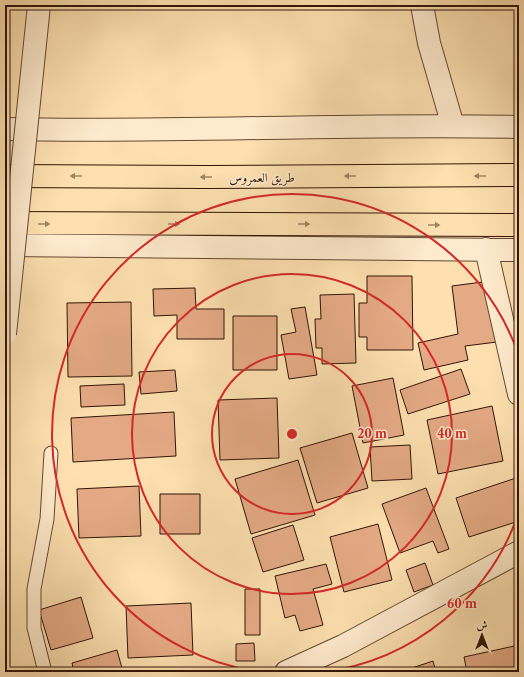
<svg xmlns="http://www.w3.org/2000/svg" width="524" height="677" viewBox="0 0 524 677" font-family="'Libre Caslon Text',Amiri,serif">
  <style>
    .building { fill: #e4aa85; stroke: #311507 }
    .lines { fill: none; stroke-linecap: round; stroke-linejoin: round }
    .service-casing { stroke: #644831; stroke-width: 15 }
    .minor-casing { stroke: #644831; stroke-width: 24 }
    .primary-casing { stroke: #311507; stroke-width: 24 }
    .service { stroke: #feeacc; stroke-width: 13 }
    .minor { stroke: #feeacc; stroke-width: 22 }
    .primary { stroke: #fddfb0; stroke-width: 22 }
    .minor-bridge-casing { stroke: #644831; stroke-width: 24; stroke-linecap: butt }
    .minor-bridge { stroke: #feeacc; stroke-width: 22 }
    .oneway { fill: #a18464 }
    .ring { fill: none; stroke: #d62828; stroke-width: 2 }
    .labels { text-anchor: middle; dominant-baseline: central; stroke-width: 3; stroke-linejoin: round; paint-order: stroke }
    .street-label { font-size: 13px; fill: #311507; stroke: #feeacc }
    .centre { fill: #d62828; stroke: #feeacc; stroke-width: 2 }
    .ring-label { font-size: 12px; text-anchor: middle; font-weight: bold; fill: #d62828; stroke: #feeacc; stroke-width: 3; stroke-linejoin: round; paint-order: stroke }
  </style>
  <rect width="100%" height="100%" fill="#fddfb0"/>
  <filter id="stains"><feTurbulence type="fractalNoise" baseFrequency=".005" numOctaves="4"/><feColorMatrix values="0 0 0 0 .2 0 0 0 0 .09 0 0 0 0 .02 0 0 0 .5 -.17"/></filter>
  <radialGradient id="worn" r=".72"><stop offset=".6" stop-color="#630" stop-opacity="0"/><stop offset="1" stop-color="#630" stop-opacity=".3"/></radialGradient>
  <path class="building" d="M 367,276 L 412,276 L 413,350 L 367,350 L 367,337 L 359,337 L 359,303 L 367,303 Z
    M 490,281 L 497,342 L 465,346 L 468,360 L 424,370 L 418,343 L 458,334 L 452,286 Z
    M 195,288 L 196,309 L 224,309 L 224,339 L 177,339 L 177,315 L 154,316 L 153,289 Z
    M 354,294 L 356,363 L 322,364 L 322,348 L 316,348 L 315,319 L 321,319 L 320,295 Z
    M 131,302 L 132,376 L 68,377 L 67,303 Z
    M 305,307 L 317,375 L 289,379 L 281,335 L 296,332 L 291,309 Z
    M 233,316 L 277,316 L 277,370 L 233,370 Z
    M 461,369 L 470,394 L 408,414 L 400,390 Z
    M 175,370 L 177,391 L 141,394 L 139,372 Z
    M 393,378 L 404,435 L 363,443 L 352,386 Z
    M 124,384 L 125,405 L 81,407 L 80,386 Z
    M 277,398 L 279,458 L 220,460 L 218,400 Z
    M 492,406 L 503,461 L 438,474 L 427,420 Z
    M 174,412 L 176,456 L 73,462 L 71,418 Z
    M 352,433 L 368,488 L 317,503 L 300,448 Z
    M 410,445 L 412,479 L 372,481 L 370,447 Z
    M 298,460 L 315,515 L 251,534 L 235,479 Z
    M 519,477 L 519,521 L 469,537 L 456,498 Z
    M 139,486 L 141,536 L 79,538 L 77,489 Z
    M 426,488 L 449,549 L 438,553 L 433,541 L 400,553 L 382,504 Z
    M 160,494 L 200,494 L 200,534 L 160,534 Z
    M 378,524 L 392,580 L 344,592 L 330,537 Z
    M 293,525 L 304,560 L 263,572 L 252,538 Z
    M 425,563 L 433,585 L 414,592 L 406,570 Z
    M 326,564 L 332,584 L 313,589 L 323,625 L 300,631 L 295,615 L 285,618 L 275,576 Z
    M 245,589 L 260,589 L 260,635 L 245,635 Z
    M 81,597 L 93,638 L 51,650 L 39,610 Z
    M 191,603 L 193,655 L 128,658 L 126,606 Z
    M 254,643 L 255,661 L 236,661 L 236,644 Z
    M 519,645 L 519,672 L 467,672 L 464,657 Z
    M 117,650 L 123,672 L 74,672 L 72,663 Z
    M 433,661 L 436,672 L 400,672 Z"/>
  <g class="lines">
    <defs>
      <path id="service" d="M 45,672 L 34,628 L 34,589 L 47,519 L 51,453"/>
      <path id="minor" d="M 422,5 L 429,43 L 453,126
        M 5,129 C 176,133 348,123 519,127
        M 5,245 L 519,250
        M 486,249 L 519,394
        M 286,672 L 343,646 L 519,552"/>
      <path id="primary" d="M 5,176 L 205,177 L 519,175
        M 5,223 L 519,225"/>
    </defs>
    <use href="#service" class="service-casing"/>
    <use href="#minor" class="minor-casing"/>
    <use href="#primary" class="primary-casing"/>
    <use href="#service" class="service"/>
    <use href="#minor" class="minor"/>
    <use href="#primary" class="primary"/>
    <defs>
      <path id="minor-bridge" d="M 5,334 L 39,5"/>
    </defs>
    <use href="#minor-bridge" class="minor-bridge-casing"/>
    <use href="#minor-bridge" class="minor-bridge"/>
  </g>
  <defs><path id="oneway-solid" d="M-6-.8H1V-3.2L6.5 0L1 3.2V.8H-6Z"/></defs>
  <g class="oneway">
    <use href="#oneway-solid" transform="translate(76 176) rotate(-180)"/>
    <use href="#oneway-solid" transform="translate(350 176) rotate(180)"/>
    <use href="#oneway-solid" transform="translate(480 176) rotate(180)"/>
    <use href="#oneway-solid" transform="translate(206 177) rotate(-180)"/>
    <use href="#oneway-solid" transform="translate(44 224)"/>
    <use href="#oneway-solid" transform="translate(174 224)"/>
    <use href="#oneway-solid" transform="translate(304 224)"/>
    <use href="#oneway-solid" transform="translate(434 225)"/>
  </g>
  <g class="ring">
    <circle cx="292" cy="434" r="80"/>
    <circle cx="292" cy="434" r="160"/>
    <path d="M519 512A240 240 0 0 1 323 672M261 672A240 240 0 1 1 519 356"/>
  </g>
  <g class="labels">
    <g class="street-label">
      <text x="262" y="177">طريق العمروس</text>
    </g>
  </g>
  <circle cx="292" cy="434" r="6" class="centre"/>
  <g class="ring-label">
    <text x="372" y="438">20 m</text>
    <text x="452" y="438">40 m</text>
    <text x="462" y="608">60 m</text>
  </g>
  <rect width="524" height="677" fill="none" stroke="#fddfb0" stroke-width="20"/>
  <rect x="6" y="6" width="512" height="665" fill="none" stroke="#311507" stroke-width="2"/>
  <rect x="10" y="10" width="504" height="657" fill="none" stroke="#311507"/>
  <g transform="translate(482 635)" stroke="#feeacc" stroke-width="3" paint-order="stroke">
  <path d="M0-3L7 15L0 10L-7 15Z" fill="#311507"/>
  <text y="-6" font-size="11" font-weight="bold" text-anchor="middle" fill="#311507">ش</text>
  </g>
  <rect width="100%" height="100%" filter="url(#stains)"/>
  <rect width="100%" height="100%" fill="url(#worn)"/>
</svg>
